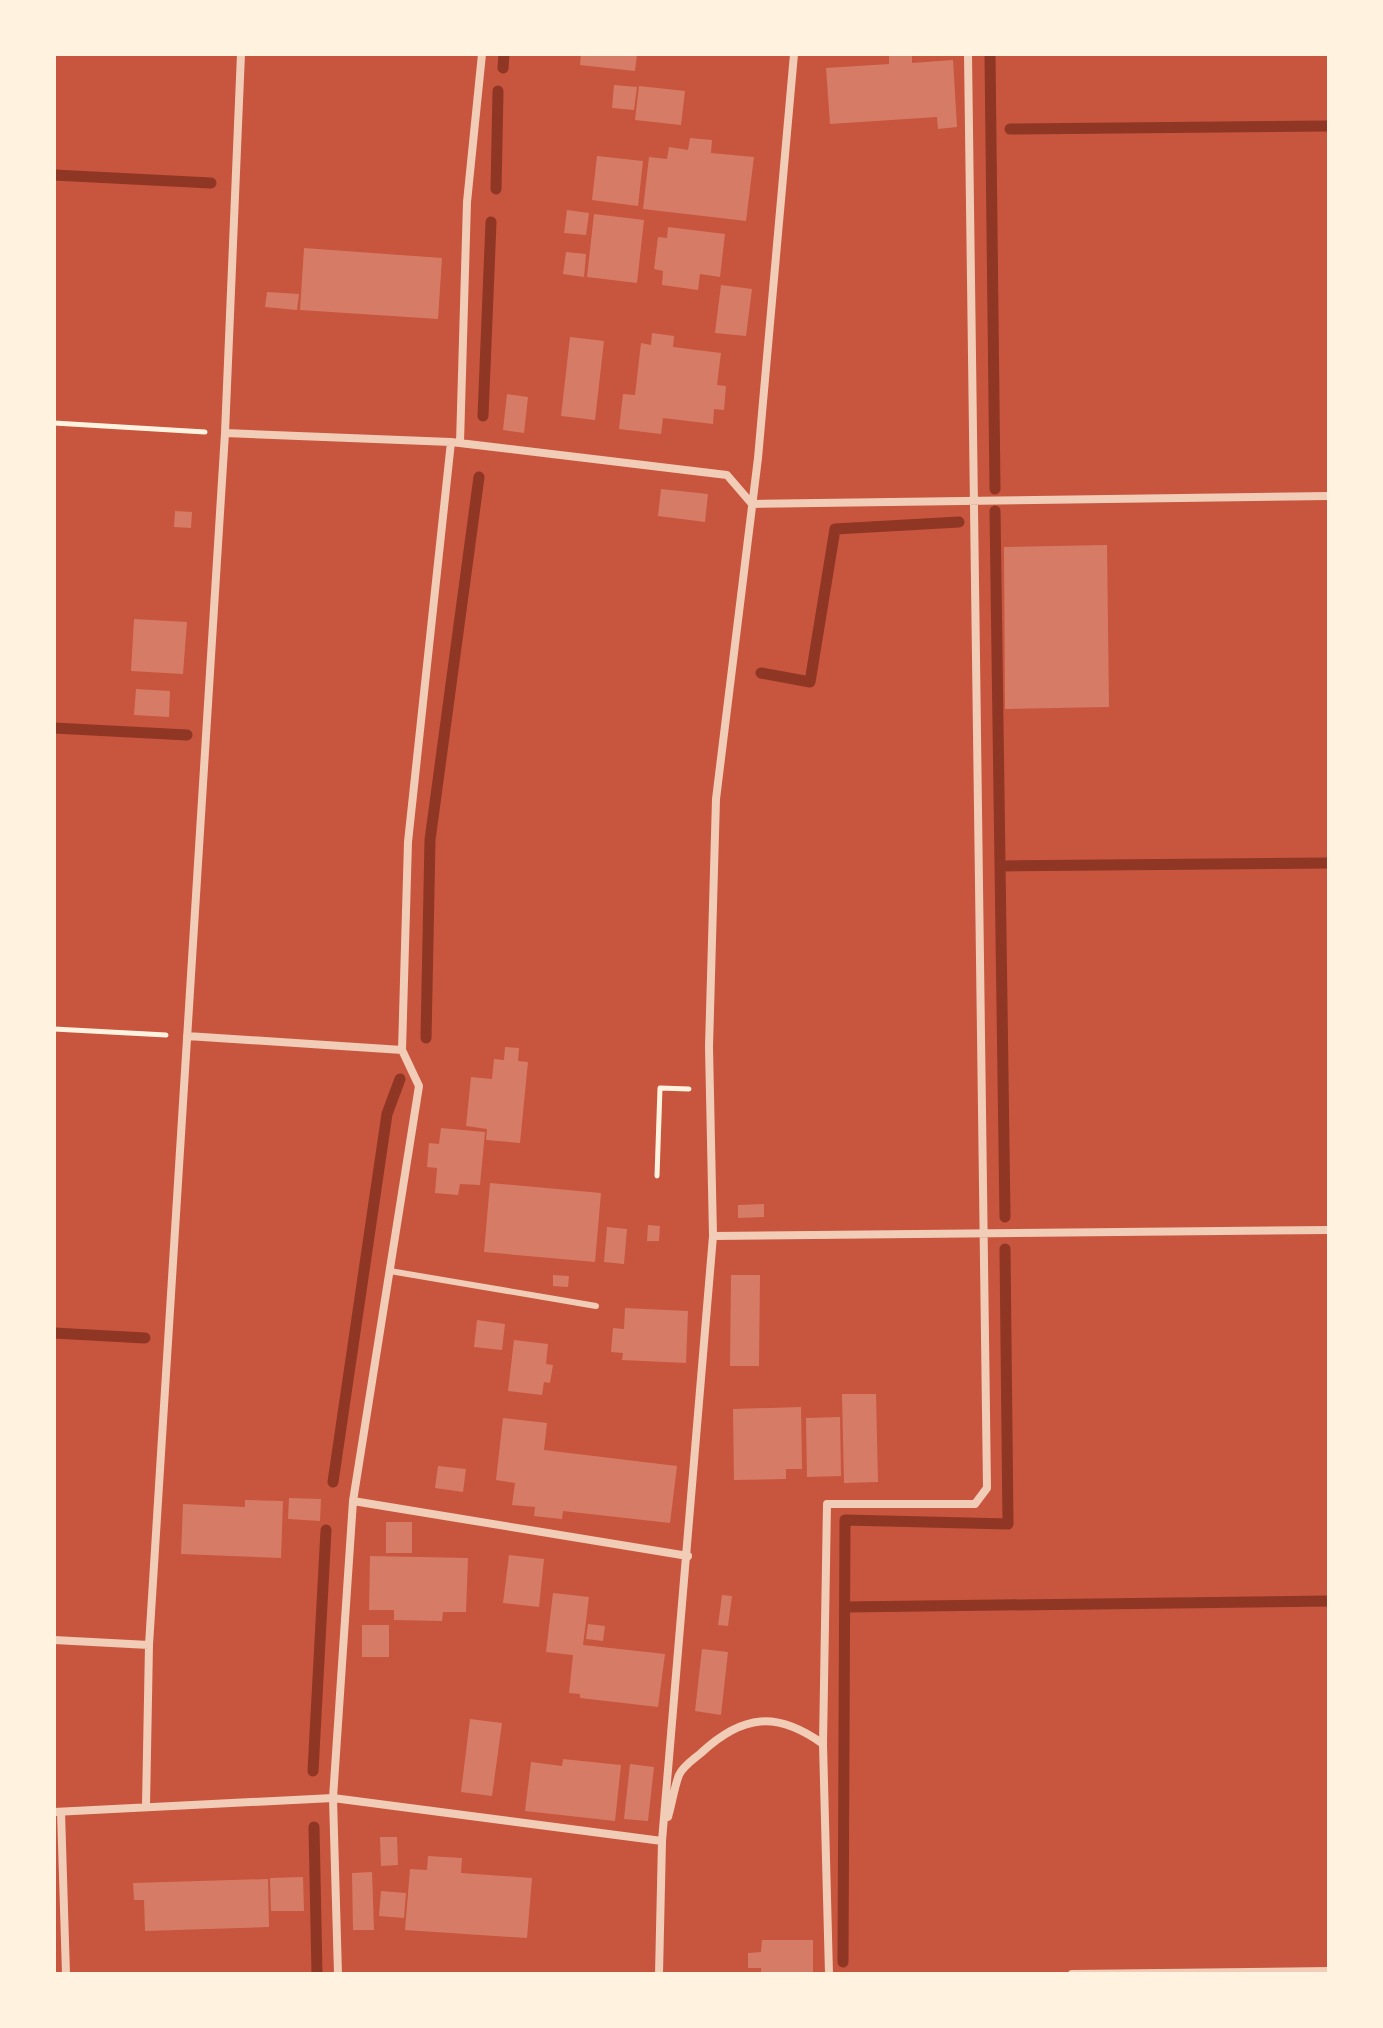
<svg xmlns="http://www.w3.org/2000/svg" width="1383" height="2028" viewBox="0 0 1383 2028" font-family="Poppins,sans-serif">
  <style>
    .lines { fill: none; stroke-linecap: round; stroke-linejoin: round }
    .stream { stroke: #8f3625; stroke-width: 11 }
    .building { fill: #d67c66 }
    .path { stroke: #fff3e0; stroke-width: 5 }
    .service { stroke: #f1ccb7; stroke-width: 6 }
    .minor { stroke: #f1ccb7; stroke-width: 8 }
  </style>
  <rect width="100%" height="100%" fill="#c8553d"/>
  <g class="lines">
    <path class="stream" d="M 990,54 L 995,489
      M 503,68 L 504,54
      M 1010,129 L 1329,126
      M 54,175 L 211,183
      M 496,189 L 498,91
      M 483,416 L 491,222
      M 995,511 L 1005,1217
      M 761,673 L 810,682 L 835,529 L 959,522
      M 54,728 L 187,735
      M 1000,866 L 1329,863
      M 426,1038 L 430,840 L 479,477
      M 54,1333 L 145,1338
      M 333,1482 L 387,1114 L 400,1079
      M 845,1607 L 1329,1601
      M 313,1771 L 326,1530
      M 314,1827 L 317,1974
      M 843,1962 L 845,1520 L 1008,1524 L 1005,1249"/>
  </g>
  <path class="building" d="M 581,54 L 637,54 L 635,71 L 580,65 Z
    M 889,54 L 912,54 L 912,63 L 953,60 L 957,127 L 938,129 L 937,117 L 830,124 L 826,68 L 889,64 Z
    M 614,85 L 637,87 L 634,110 L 612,108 Z
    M 639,86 L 685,91 L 681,125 L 635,120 Z
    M 690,138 L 712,140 L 711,153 L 754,157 L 746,221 L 643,209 L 649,157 L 667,159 L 669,147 L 688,150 Z
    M 597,156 L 643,161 L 638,206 L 592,200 Z
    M 567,210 L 589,213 L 586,235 L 564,233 Z
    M 594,214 L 644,220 L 637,283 L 587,277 Z
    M 668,227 L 725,234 L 720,277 L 700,274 L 698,290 L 662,285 L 663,271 L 654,269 L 658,237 L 667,238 Z
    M 304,248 L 442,258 L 438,319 L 300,310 Z
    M 566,252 L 586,254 L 584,277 L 563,274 Z
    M 721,285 L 752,289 L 746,336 L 715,333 Z
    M 267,292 L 299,294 L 297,310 L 265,307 Z
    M 652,333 L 674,336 L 673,347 L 721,353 L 717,385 L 726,386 L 724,410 L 714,409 L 713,424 L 663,418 L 661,434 L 619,429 L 623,394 L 635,395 L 641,343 L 651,345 Z
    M 570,337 L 604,341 L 595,420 L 561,416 Z
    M 507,394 L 528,397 L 524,433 L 503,430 Z
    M 661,489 L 708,494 L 705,522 L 658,516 Z
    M 175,511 L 192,512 L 191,528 L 174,527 Z
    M 1107,545 L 1109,707 L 1005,709 L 1004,547 Z
    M 134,619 L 187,622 L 183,674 L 131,671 Z
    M 136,689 L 170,691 L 169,717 L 134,715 Z
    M 505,1047 L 519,1048 L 518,1061 L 528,1062 L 520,1143 L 486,1140 L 487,1129 L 466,1126 L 471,1077 L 492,1079 L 494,1059 L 504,1060 Z
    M 441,1128 L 485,1132 L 480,1185 L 460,1184 L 458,1195 L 435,1193 L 437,1168 L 427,1167 L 429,1143 L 439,1144 Z
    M 490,1183 L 601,1193 L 595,1262 L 484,1252 Z
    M 764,1204 L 764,1217 L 738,1218 L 738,1205 Z
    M 648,1225 L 660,1226 L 659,1241 L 647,1241 Z
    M 607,1227 L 627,1229 L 624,1264 L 604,1262 Z
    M 553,1275 L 569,1276 L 568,1287 L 553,1286 Z
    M 731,1275 L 760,1275 L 759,1366 L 730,1366 Z
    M 625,1308 L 688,1311 L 686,1363 L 622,1360 L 623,1353 L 611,1352 L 613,1328 L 624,1329 Z
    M 477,1320 L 505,1324 L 502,1350 L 474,1347 Z
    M 514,1340 L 548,1344 L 546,1364 L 553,1365 L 550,1383 L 544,1382 L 542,1395 L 508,1391 Z
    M 842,1394 L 876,1394 L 878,1482 L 844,1483 Z
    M 801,1407 L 802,1469 L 786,1469 L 786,1479 L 734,1480 L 733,1409 Z
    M 840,1417 L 841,1476 L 807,1477 L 806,1418 Z
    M 503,1418 L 547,1423 L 544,1450 L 677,1466 L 670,1523 L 563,1511 L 562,1519 L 534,1516 L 535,1507 L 512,1505 L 515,1483 L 496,1480 Z
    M 438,1466 L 466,1469 L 463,1492 L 435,1488 Z
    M 289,1498 L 321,1499 L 320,1521 L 288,1519 Z
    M 245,1500 L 283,1501 L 281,1558 L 181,1554 L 183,1504 L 245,1507 Z
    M 386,1522 L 412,1522 L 412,1553 L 386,1553 Z
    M 509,1555 L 544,1559 L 539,1607 L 503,1603 Z
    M 370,1556 L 468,1558 L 466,1612 L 443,1612 L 442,1621 L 394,1620 L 394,1610 L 369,1610 Z
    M 553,1593 L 589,1597 L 583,1645 L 665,1654 L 658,1707 L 580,1698 L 580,1694 L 569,1693 L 573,1655 L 546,1652 Z
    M 722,1595 L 732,1596 L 728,1626 L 718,1625 Z
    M 588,1624 L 605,1626 L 603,1641 L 586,1639 Z
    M 362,1625 L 389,1625 L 389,1657 L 362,1657 Z
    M 702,1649 L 728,1652 L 721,1715 L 695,1711 Z
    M 470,1719 L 502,1723 L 492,1796 L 461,1792 Z
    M 563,1759 L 621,1765 L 615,1821 L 525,1811 L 531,1762 L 562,1766 Z
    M 630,1764 L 654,1767 L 648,1821 L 624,1819 Z
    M 380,1837 L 397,1837 L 398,1865 L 381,1866 Z
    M 428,1856 L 462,1858 L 461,1873 L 532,1878 L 527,1938 L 405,1930 L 410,1869 L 427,1870 Z
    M 372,1872 L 374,1930 L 353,1930 L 352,1873 Z
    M 303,1877 L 304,1911 L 271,1911 L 270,1878 Z
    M 268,1879 L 269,1927 L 145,1931 L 144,1900 L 134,1900 L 133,1883 Z
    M 381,1891 L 406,1893 L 404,1918 L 379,1916 Z
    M 762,1940 L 813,1940 L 813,1974 L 761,1974 L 761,1968 L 748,1968 L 748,1953 L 761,1952 Z"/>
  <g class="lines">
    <path class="path" d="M 54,423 L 205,432
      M 54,1029 L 166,1035
      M 657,1176 L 660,1088 L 689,1089"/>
    <path class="service" d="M 390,1271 L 596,1306"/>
    <path class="minor" d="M 225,433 L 451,442 L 727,475 L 752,504
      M 460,443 L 467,202 L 482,54
      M 752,504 L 1329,496
      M 187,1036 L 402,1050
      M 713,1236 L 1329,1230
      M 353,1501 L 688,1556
      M 54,1640 L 149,1645
      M 146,1806 L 149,1645 L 225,433 L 241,54
      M 54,1812 L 333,1798 L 662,1841
      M 61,1812 L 66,1974
      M 668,1817 C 672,1804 674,1788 679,1775 C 683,1766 694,1759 701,1753 C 743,1714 777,1711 823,1744
      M 338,1974 L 333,1798 L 353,1501 L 419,1086 L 402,1050 L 408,842 L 451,442
      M 659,1974 L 662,1841 L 713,1236 L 709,1047 L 716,799 L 758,458 L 794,54
      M 829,1974 L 823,1744 L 827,1504 L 975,1504 L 987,1488 L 968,54
      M 1072,1974 L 1329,1971"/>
  </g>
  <rect width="1383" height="2028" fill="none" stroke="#fff3e0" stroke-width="112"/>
</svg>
